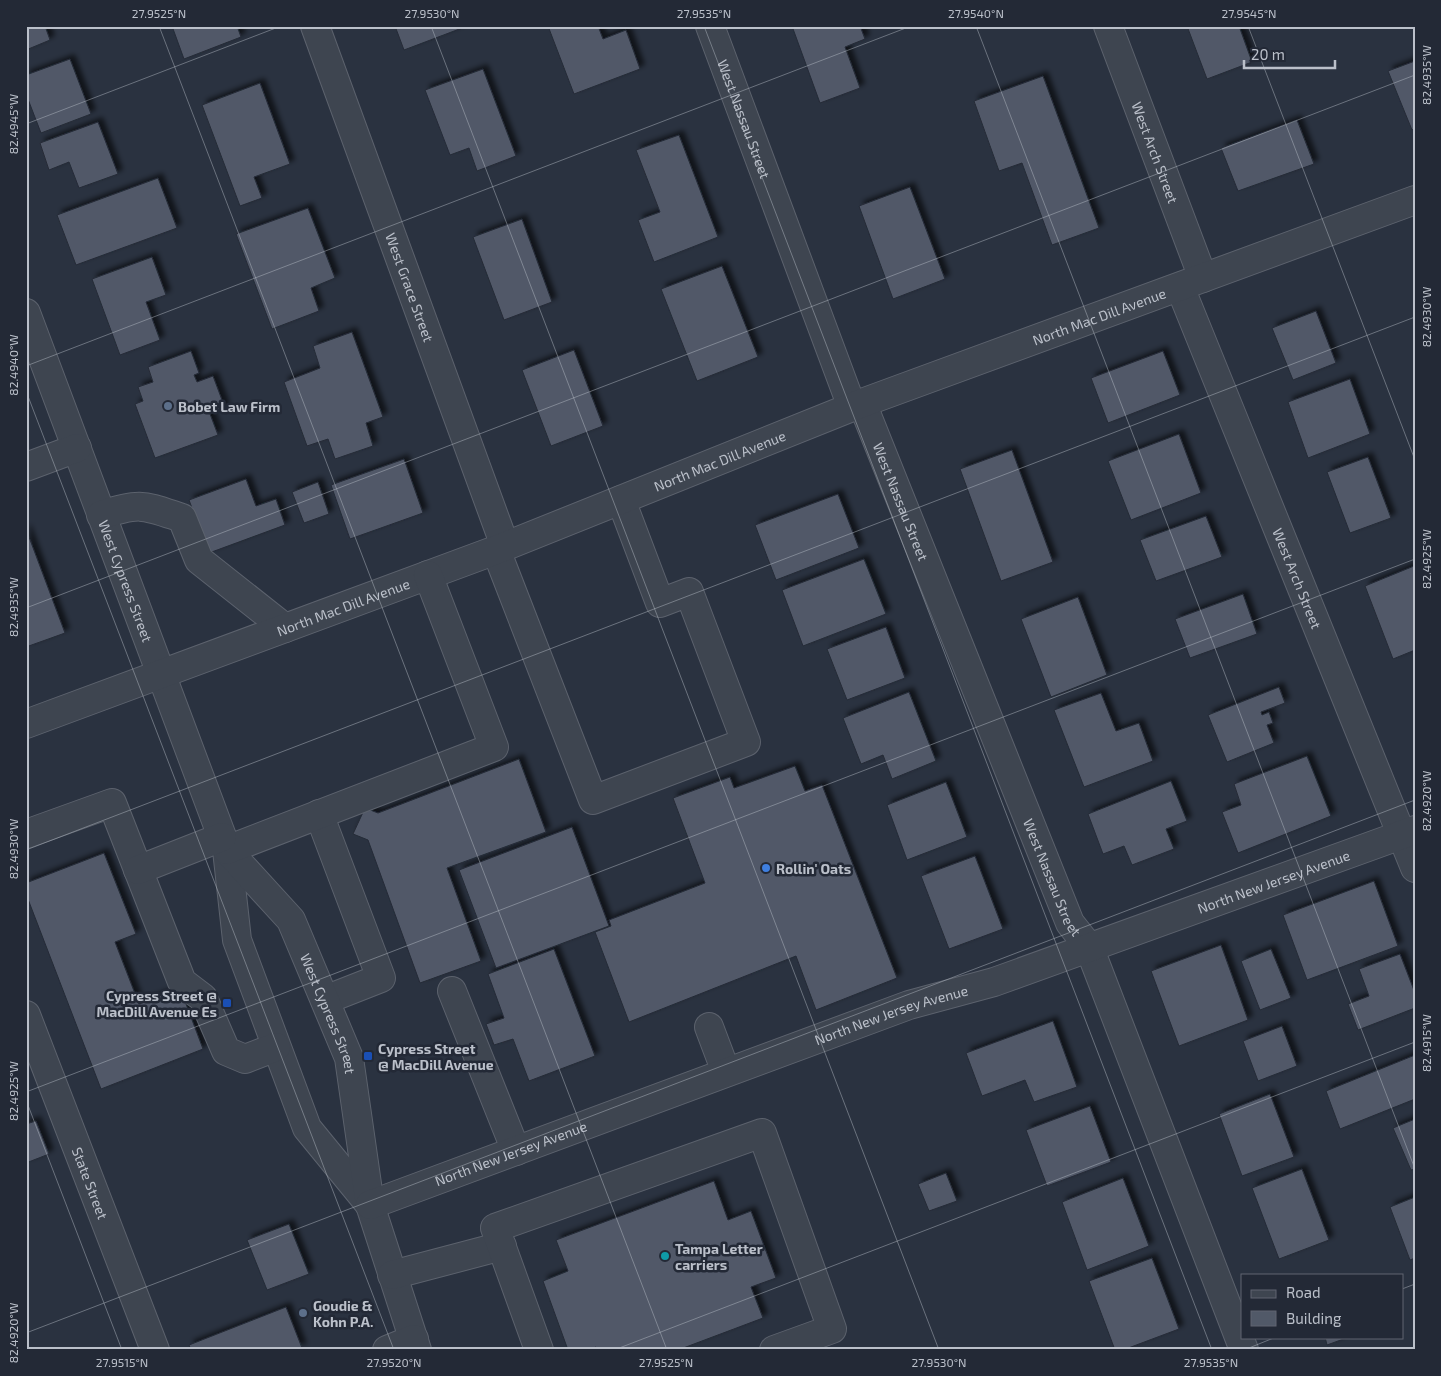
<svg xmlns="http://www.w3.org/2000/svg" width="1441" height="1376" viewBox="0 0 1441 1376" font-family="'Exo 2',sans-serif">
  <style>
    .building { fill: #515968; stroke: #252b37; filter: url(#shadow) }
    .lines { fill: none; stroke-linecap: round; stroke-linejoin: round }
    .minor-casing { stroke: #5c626d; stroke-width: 30 }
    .minor { stroke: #3e4550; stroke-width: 28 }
    .ticks { fill: none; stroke: #bbc0ca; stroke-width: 1; stroke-opacity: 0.45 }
    .service-dot { fill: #5c6f8a; stroke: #232936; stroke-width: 2 }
    .shop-dot { fill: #3f7fe0; stroke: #232936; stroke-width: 2 }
    .transit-dot { fill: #1a4fb4; stroke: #232936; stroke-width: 2 }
    .culture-dot { fill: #0f9aa8; stroke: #232936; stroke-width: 2 }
    .labels { text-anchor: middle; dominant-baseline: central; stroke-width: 5; stroke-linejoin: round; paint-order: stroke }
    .street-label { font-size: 14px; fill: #bbc0ca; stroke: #232936 }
    .poi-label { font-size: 14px; font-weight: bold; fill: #bbc0ca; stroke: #232936; text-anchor: start }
    .neatline { fill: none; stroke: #bbc0ca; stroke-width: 2 }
    .ticks-label { font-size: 12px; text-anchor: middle; fill: #bbc0ca }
  </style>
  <defs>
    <filter id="shadow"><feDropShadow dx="4.5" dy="-4.5" stdDeviation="2.5" flood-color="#0009"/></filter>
  </defs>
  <rect width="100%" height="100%" fill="#2a3240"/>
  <path class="building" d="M 26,26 L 45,26 L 50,40 L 26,50 Z
    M 172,26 L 237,26 L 241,37 L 184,59 Z
    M 395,26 L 462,26 L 462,28 L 404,50 Z
    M 548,26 L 598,26 L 603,39 L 626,30 L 640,69 L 574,94 Z
    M 792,26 L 860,26 L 865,39 L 845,47 L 860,88 L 820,103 Z
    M 1187,26 L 1239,26 L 1252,62 L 1207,79 Z
    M 70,59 L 91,114 L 41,133 L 26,94 L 26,75 Z
    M 1415,61 L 1415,128 L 1412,130 L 1388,71 Z
    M 483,69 L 516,156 L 477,171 L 469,148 L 450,155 L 425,90 Z
    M 1043,76 L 1099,228 L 1052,245 L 1022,163 L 999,171 L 974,101 Z
    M 260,83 L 290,164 L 254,177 L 262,198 L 240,206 L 202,105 Z
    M 1297,120 L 1314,164 L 1238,191 L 1221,148 Z
    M 98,122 L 118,174 L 79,188 L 69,162 L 49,170 L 40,143 Z
    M 679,135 L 718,237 L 654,262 L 638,220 L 660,212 L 636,150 Z
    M 158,178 L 177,228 L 76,265 L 57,215 Z
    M 910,187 L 945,279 L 893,299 L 859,206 Z
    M 308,208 L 335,278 L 311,288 L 319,311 L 272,329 L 236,234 Z
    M 522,219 L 552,302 L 504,320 L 473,237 Z
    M 152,257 L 166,295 L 146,302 L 160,340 L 120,355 L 92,279 Z
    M 722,266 L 758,357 L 697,381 L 661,289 Z
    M 1316,311 L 1336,363 L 1293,380 L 1272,328 Z
    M 352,332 L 383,417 L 366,423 L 373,446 L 335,459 L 328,439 L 307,446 L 284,382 L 320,368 L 313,346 Z
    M 574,350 L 603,426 L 551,446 L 522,370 Z
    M 191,351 L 199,373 L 194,375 L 197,382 L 213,376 L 225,408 L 210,414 L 218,435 L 155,458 L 135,404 L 143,401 L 138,387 L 153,382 L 148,367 Z
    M 1163,351 L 1180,395 L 1108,423 L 1091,378 Z
    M 1350,379 L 1370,434 L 1308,458 L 1288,402 Z
    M 1179,434 L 1201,493 L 1131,520 L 1108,461 Z
    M 1012,450 L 1053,562 L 1001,581 L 960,469 Z
    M 1368,457 L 1391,518 L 1350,533 L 1327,472 Z
    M 404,459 L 423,513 L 350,539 L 331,485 Z
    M 246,479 L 256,506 L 276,499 L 285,525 L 209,553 L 189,500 Z
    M 318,482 L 329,514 L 304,523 L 292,492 Z
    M 838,494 L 859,548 L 776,580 L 755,525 Z
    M 1206,516 L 1222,557 L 1156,581 L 1140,540 Z
    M 26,529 L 65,633 L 26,647 Z
    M 864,559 L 886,614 L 803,646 L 782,590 Z
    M 1414,566 L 1415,650 L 1393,659 L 1365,586 Z
    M 1243,594 L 1257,634 L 1190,658 L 1175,619 Z
    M 1078,597 L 1107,675 L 1051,697 L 1021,619 Z
    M 886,627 L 905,678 L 847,700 L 827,649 Z
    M 1279,687 L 1285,703 L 1261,712 L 1262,715 L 1269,712 L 1273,723 L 1267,725 L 1274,743 L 1227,762 L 1208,715 Z
    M 909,692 L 936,761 L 892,779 L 883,755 L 861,764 L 843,718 Z
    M 1101,693 L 1116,731 L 1139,723 L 1153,761 L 1084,787 L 1054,710 Z
    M 1307,756 L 1331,816 L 1238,853 L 1222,812 L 1241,805 L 1234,784 Z
    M 519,759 L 546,832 L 447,868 L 481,961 L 420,983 L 368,840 L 353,834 L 365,808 L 378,813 Z
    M 795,766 L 805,791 L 822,785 L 897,978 L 816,1010 L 796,956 L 629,1022 L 595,932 L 611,926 L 609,920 L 705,883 L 673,798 L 730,777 L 734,788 Z
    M 1171,781 L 1187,821 L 1166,829 L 1174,849 L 1132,865 L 1124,846 L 1103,854 L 1088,814 Z
    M 946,782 L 967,837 L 907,860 L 887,805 Z
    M 572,827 L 609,926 L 496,968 L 459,870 Z
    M 104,853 L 136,934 L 115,942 L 139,1004 L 180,988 L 203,1049 L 101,1089 L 26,894 L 26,883 Z
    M 975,856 L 1003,929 L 949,949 L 921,876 Z
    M 1374,881 L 1398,946 L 1307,980 L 1283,915 Z
    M 1221,945 L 1248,1020 L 1179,1046 L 1151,971 Z
    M 554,949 L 595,1056 L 529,1081 L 513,1039 L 494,1045 L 486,1024 L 504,1018 L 488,974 Z
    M 1271,949 L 1291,998 L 1260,1010 L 1241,961 Z
    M 1400,954 L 1415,993 L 1415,1008 L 1358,1030 L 1348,1004 L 1369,996 L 1359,969 Z
    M 1053,1021 L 1077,1087 L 1034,1102 L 1025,1080 L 982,1096 L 966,1053 Z
    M 1282,1026 L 1297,1066 L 1258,1081 L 1243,1041 Z
    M 1415,1055 L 1415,1099 L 1340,1129 L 1326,1091 Z
    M 1270,1094 L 1294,1157 L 1242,1176 L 1219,1114 Z
    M 1090,1106 L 1111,1162 L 1047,1186 L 1026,1130 Z
    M 1415,1119 L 1415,1169 L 1411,1170 L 1393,1128 Z
    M 36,1121 L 49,1154 L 26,1163 L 26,1124 Z
    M 1302,1169 L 1329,1240 L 1279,1259 L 1252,1188 Z
    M 946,1173 L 957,1201 L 929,1211 L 918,1184 Z
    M 1123,1178 L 1149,1246 L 1087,1270 L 1062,1202 Z
    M 714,1181 L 728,1220 L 751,1211 L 776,1278 L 751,1287 L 763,1318 L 678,1350 L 597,1350 L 596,1347 L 589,1350 L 568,1350 L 543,1281 L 568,1271 L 556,1240 Z
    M 1415,1197 L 1415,1258 L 1410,1260 L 1390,1207 Z
    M 289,1224 L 309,1274 L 267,1290 L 247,1240 Z
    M 1152,1258 L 1179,1329 L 1123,1350 L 1115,1350 L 1089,1281 Z
    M 286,1307 L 302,1348 L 191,1350 L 189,1345 Z
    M 1325,1337 L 1349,1337 L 1327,1345 Z"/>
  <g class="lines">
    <defs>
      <g id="minor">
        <path id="s1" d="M 315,26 L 505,546"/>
        <path id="s2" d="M 710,26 L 852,407"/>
        <path id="s3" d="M 1108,26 L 1203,278"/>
        <path id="s4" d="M 1180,287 L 1415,868"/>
        <path id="s5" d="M 26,313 L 227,850 L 237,940 L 307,1128 L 370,1205"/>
        <path id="s6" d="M 862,403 L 1070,923 L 1089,947 L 1244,1350"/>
        <path d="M 26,467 L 77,448"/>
        <path d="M 101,515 C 141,502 143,505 182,518 L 199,560 L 285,628"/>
        <path d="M 496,550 L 593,800 L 746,742 L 689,592 L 660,603 L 621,500"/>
        <path id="s7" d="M 26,724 L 496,550 L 862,403 L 1415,200"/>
        <path d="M 319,814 L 381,978 L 325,1000"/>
        <path d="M 26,834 L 112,803 L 182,982 L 203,998 L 226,1051 L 245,1059 L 276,1047"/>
        <path id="s8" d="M 227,850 L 291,920 L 349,1058 L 370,1205 L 417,1350"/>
        <path d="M 227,850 L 494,747 L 428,575"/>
        <path d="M 138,870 L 222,837"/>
        <path d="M 452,991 L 516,1151"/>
        <path id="s9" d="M 26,1015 L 155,1350"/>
        <path d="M 709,1027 L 726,1072"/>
        <path id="s10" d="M 370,1205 L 909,1005 L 994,982 L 1415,830"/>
        <path d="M 392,1275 L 502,1246"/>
        <path d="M 387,1350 L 414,1339"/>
        <path d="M 539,1350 L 495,1228 L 762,1133 L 832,1329 L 774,1350"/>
      </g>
    </defs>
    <use href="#minor" class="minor-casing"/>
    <use href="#minor" class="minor"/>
  </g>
  <path class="ticks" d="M 159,26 L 667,1350M 431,26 L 939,1350M 704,26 L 1212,1350M 976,26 L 1415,1169M 1248,26 L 1415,460M 26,124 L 281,26M 26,366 L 911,26M 26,391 L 394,1350M 26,608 L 1415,75M 26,850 L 1415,317M 26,1092 L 1415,559M 26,1100 L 122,1350M 1402,1289 L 1415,1284M 26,1333 L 1415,800M 614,1350 L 1415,1042M 1244,1350 L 1276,1337"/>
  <g class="service-dot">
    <circle cx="168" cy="406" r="5"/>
    <circle cx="303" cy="1313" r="5"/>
  </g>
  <circle class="shop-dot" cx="766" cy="868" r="5"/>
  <g class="transit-dot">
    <rect x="222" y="998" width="10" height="10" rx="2.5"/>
    <rect x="363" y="1051" width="10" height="10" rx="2.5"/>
  </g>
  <circle class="culture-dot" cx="665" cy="1256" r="5"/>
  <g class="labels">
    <g class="street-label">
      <text stroke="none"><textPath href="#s2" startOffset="99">West Nassau Street</textPath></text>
      <text stroke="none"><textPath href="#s3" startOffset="135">West Arch Street</textPath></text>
      <text stroke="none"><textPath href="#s1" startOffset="278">West Grace Street</textPath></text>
      <text stroke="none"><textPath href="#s7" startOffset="1148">North Mac Dill Avenue</textPath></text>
      <text stroke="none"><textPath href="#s7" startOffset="742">North Mac Dill Avenue</textPath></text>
      <text stroke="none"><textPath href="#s6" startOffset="106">West Nassau Street</textPath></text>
      <text stroke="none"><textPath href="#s4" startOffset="314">West Arch Street</textPath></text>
      <text stroke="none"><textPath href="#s5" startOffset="286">West Cypress Street</textPath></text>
      <text stroke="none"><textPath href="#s7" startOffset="338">North Mac Dill Avenue</textPath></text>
      <text stroke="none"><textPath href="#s6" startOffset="511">West Nassau Street</textPath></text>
      <text stroke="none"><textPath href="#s10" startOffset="960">North New Jersey Avenue</textPath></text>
      <text stroke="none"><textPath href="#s8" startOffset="196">West Cypress Street</textPath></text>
      <text stroke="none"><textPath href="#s10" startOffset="555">North New Jersey Avenue</textPath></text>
      <text stroke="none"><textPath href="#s10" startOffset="150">North New Jersey Avenue</textPath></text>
      <text stroke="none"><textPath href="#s9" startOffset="180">State Street</textPath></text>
    </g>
    <g class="poi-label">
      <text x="178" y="406">Bobet Law Firm</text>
      <text x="776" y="868">Rollin' Oats</text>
      <text x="217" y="995" text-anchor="end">Cypress Street @<tspan x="217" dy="16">MacDill Avenue Es</tspan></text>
      <text x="378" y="1048">Cypress Street<tspan x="378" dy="16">@ MacDill Avenue</tspan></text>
      <text x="675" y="1248">Tampa Letter<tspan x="675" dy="16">carriers</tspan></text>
      <text x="313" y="1305">Goudie &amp;<tspan x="313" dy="16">Kohn P.A.</tspan></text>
    </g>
  </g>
  <rect width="1441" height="1376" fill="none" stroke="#232936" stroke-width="55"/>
  <rect x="1241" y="1274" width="162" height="65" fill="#232936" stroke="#606571"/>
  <rect x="1251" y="1290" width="25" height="8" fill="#3e4550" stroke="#606571"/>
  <text x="1286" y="1298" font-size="15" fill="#bbc0ca">Road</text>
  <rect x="1251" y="1311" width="25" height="15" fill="#515968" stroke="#606571"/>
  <text x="1286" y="1324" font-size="15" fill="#bbc0ca">Building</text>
  <path d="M1244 60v8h91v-8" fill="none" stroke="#bbc0ca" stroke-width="2.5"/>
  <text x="1251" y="60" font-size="15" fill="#bbc0ca" stroke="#232936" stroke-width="4" paint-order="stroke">20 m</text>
  <rect x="28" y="28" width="1386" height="1320" class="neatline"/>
  <g class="ticks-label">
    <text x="159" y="18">27.9525°N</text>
    <text x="432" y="18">27.9530°N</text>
    <text x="704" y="18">27.9535°N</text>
    <text x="976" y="18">27.9540°N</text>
    <text x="1249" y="18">27.9545°N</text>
    <text transform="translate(1427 75) rotate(-90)" y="4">82.4935°W</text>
    <text transform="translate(14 124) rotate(-90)" y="4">82.4945°W</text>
    <text transform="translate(1427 317) rotate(-90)" y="4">82.4930°W</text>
    <text transform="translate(14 365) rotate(-90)" y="4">82.4940°W</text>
    <text transform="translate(1427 559) rotate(-90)" y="4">82.4925°W</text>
    <text transform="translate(14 607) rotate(-90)" y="4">82.4935°W</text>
    <text transform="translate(1427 801) rotate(-90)" y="4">82.4920°W</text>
    <text transform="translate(14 849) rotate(-90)" y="4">82.4930°W</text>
    <text transform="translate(1427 1043) rotate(-90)" y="4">82.4915°W</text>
    <text transform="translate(14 1091) rotate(-90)" y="4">82.4925°W</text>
    <text transform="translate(14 1333) rotate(-90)" y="4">82.4920°W</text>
    <text x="122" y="1367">27.9515°N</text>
    <text x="394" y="1367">27.9520°N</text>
    <text x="666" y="1367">27.9525°N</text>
    <text x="939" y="1367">27.9530°N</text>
    <text x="1211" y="1367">27.9535°N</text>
  </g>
</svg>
